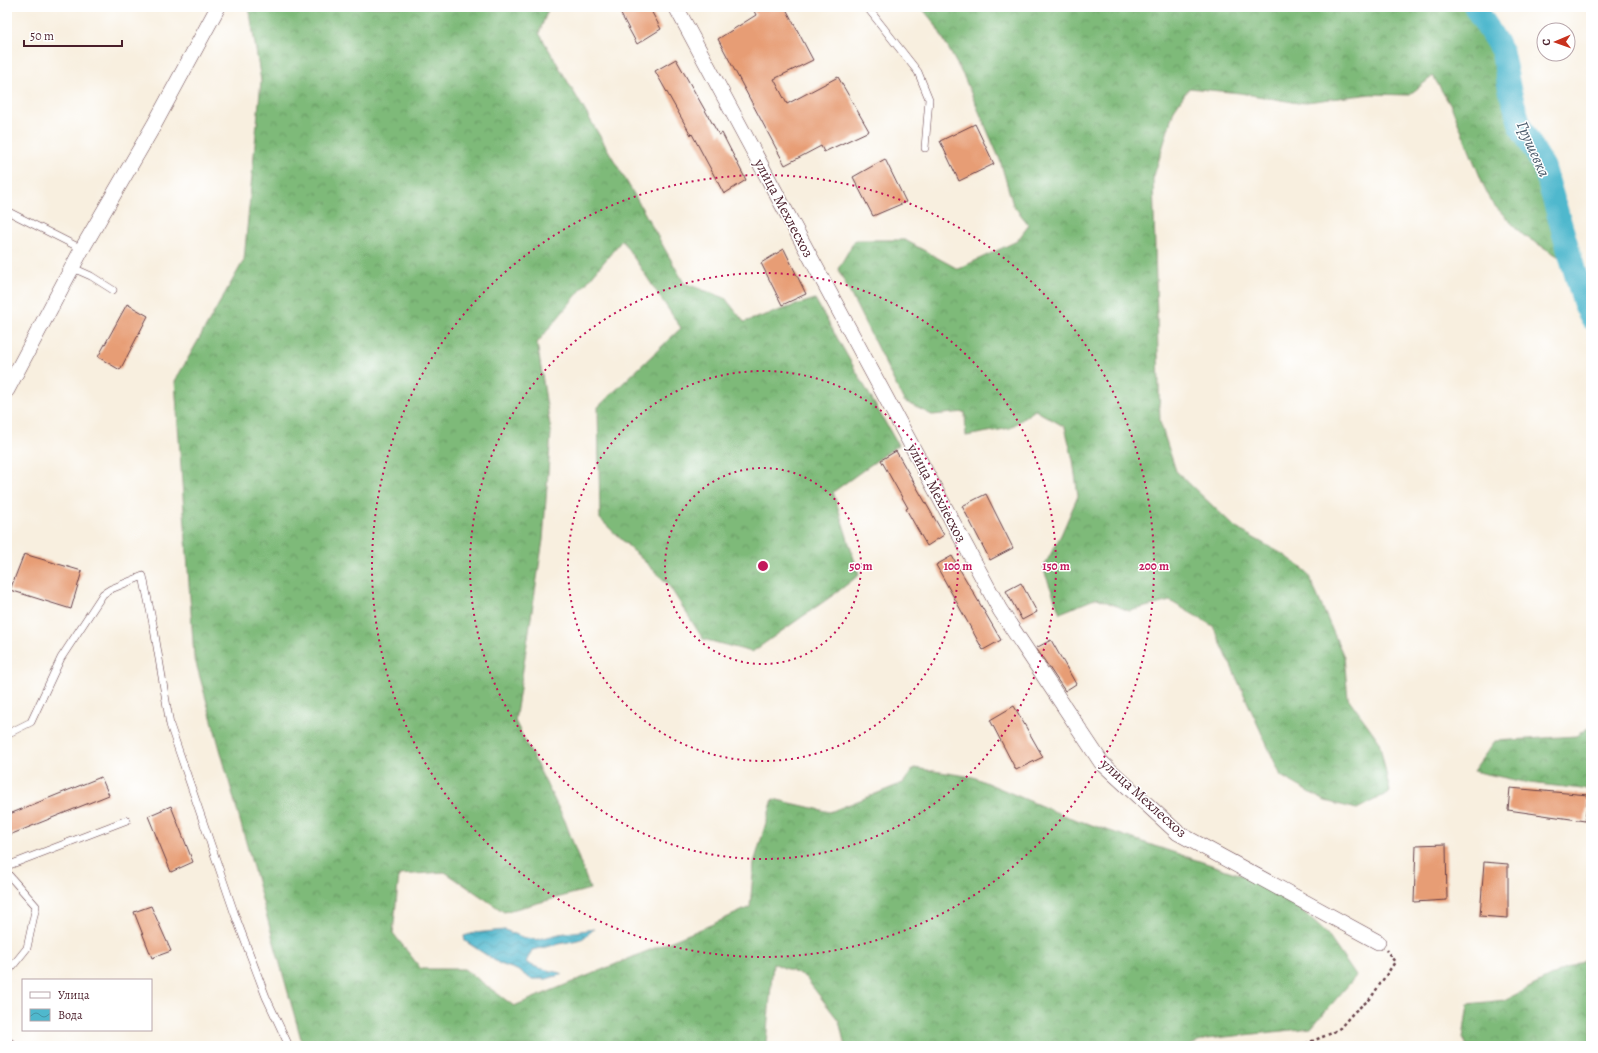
<svg xmlns="http://www.w3.org/2000/svg" width="1598" height="1053" viewBox="0 0 1598 1053" font-family="Alegreya,serif">
  <style>
    .forest { fill: url(#forest-crowns); stroke: #646c52 }
    .water { fill: url(#water-waves); stroke: #4c6c7c }
    .lines { fill: none; stroke-linecap: round; stroke-linejoin: round }
    .river { stroke: #4fb8cd; stroke-width: 23 }
    .building { fill: #e79d74 }
    .lane-casing { stroke: #643e46; stroke-width: 8 }
    .street-casing { stroke: #643e46; stroke-width: 16 }
    .path { stroke: #643e46; stroke-width: 2.5; stroke-dasharray: 3 3; stroke-linecap: butt }
    .lane { stroke: #fff; stroke-width: 7 }
    .street { stroke: #fff; stroke-width: 15 }
    .ring { fill: none; stroke: #c2185b; stroke-width: 2; stroke-dasharray: 2 4 }
    .labels { text-anchor: middle; dominant-baseline: central; stroke-width: 3; stroke-linejoin: round; paint-order: stroke }
    .street-label { font-size: 15px; fill: #4a1f2b; stroke: #fff }
    .water-label { font-size: 16px; font-style: italic; fill: #4c5c6c; stroke: #fff }
    .centre { fill: #c2185b; stroke: #fff; stroke-width: 2 }
    .ring-label { font-size: 12px; text-anchor: middle; font-weight: bold; fill: #c2185b; stroke: #fff; stroke-width: 3; stroke-linejoin: round; paint-order: stroke }
  </style>
  <defs>
    <pattern id="forest-crowns" width="20" height="18" patternUnits="userSpaceOnUse"><rect width="20" height="18" fill="#7eba79"/><path d="M2 6a3 3 0 1 1 6 0M12 15a3 3 0 1 1 6 0" fill="none" stroke="#699763"/></pattern>
    <pattern id="water-waves" width="16" height="10" patternUnits="userSpaceOnUse"><rect width="16" height="10" fill="#4fb8cd"/><path d="M0 5q4-4 8 0t8 0" fill="none" stroke="#4495a7"/></pattern>
  </defs>
  <rect width="100%" height="100%" fill="#fff"/>
  <filter id="ink" filterUnits="userSpaceOnUse"><feTurbulence type="fractalNoise" baseFrequency=".025" numOctaves="2"/><feDisplacementMap in="SourceGraphic" scale="8" xChannelSelector="R" yChannelSelector="G"/><feConvolveMatrix kernelMatrix="1 2 1 2 8 2 1 2 1" color-interpolation-filters="sRGB"/></filter>
  <filter id="wash" filterUnits="userSpaceOnUse"><feTurbulence type="fractalNoise" baseFrequency=".012" numOctaves="4" result="noise"/><feDisplacementMap in="SourceGraphic" scale="16" xChannelSelector="R" yChannelSelector="G"/><feGaussianBlur stdDeviation="0.9" result="paint"/><feColorMatrix in="noise" values="0 0 0 0 0 0 0 0 0 0 0 0 0 0 0 0 0 1.4 0 .05"/><feComposite in="paint" operator="in"/></filter>
  <g filter="url(#wash)">
    <rect width="100%" height="100%" fill="#f8efdf"/>
    <path class="forest" d="M 249,7 L 549,7 L 539,33 L 631,189 L 684,283 L 725,298 L 744,322 L 815,299 L 898,445 L 833,492 L 859,575 L 836,593 L 752,652 L 703,639 L 668,584 L 600,519 L 598,407 L 681,328 L 622,240 L 537,343 L 551,432 L 543,540 L 515,721 L 565,821 L 590,889 L 504,912 L 445,872 L 399,875 L 393,933 L 421,969 L 464,969 L 514,1006 L 713,924 L 750,907 L 754,863 L 773,799 L 830,812 L 903,783 L 914,768 L 973,777 L 1065,816 L 1277,887 L 1327,934 L 1356,976 L 1311,1028 L 1206,1039 L 1188,1046 L 845,1046 L 839,1021 L 805,977 L 773,963 L 766,1043 L 764,1046 L 303,1046 L 194,656 L 175,381 L 244,260 L 261,81 Z
      M 921,7 L 1475,7 L 1502,51 L 1510,91 L 1521,128 L 1544,167 L 1566,244 L 1561,258 L 1523,235 L 1490,201 L 1452,108 L 1433,76 L 1409,95 L 1371,94 L 1298,103 L 1240,93 L 1189,88 L 1174,110 L 1153,179 L 1160,422 L 1176,471 L 1236,528 L 1286,556 L 1307,572 L 1344,657 L 1348,698 L 1379,741 L 1390,792 L 1357,809 L 1325,801 L 1281,776 L 1213,626 L 1170,601 L 1129,611 L 1097,598 L 1060,613 L 1043,568 L 1061,535 L 1078,496 L 1073,460 L 1065,427 L 1035,410 L 1010,428 L 966,436 L 965,412 L 932,415 L 904,401 L 838,269 L 855,240 L 905,240 L 958,269 L 1017,241 L 1029,225 L 1013,205 L 1000,160 L 964,77 L 935,24 Z
      M 1591,726 L 1591,790 L 1529,783 L 1473,771 L 1495,741 L 1576,736 Z
      M 1591,956 L 1591,1046 L 1467,1046 L 1463,1038 L 1468,1004 L 1505,1000 Z"/>
    <path class="water" d="M 594,929 L 582,939 L 532,950 L 526,962 C 532,968 554,971 563,974 L 546,979 L 531,979 L 517,970 L 500,964 L 465,941 L 464,936 L 474,933 L 505,930 L 522,937 L 536,940 L 559,934 Z"/>
    <g class="lines">
      <path class="river" d="M 1475,7 L 1502,51 L 1510,91 L 1521,128 L 1544,167 L 1584,303 L 1591,318"/>
    </g>
    <g id="blocks">
      <path class="building" d="M 617,7 L 649,7 L 661,29 L 637,44 Z
        M 752,7 L 785,7 L 813,60 L 774,79 L 787,104 L 838,77 L 869,131 L 824,152 L 821,146 L 785,165 L 718,39 L 756,15 Z
        M 676,59 L 719,135 L 722,133 L 746,180 L 724,194 L 692,134 L 691,135 L 655,71 Z
        M 975,124 L 994,164 L 959,181 L 940,141 Z
        M 885,159 L 906,202 L 873,216 L 853,177 Z
        M 784,249 L 806,294 L 782,305 L 761,263 Z
        M 127,304 L 148,316 L 120,370 L 98,357 Z
        M 896,451 L 944,535 L 927,546 L 906,509 L 908,508 L 881,460 Z
        M 986,494 L 1013,548 L 990,560 L 962,506 Z
        M 24,554 L 82,571 L 71,609 L 10,590 Z
        M 952,556 L 1001,640 L 983,650 L 936,565 Z
        M 1021,583 L 1037,612 L 1022,620 L 1006,591 Z
        M 1051,640 L 1076,684 L 1065,691 L 1036,648 Z
        M 1014,706 L 1043,757 L 1016,770 L 990,720 Z
        M 101,777 L 109,795 L 7,836 L 7,815 Z
        M 1510,788 L 1588,795 L 1585,821 L 1508,810 Z
        M 171,806 L 193,862 L 171,872 L 148,816 Z
        M 1446,844 L 1447,900 L 1414,902 L 1416,845 Z
        M 1484,862 L 1508,864 L 1508,918 L 1480,916 Z
        M 151,906 L 171,951 L 152,958 L 134,912 Z"/>
    </g>
  </g>
  <g filter="url(#ink)">
    <use href="#blocks" fill-opacity="0" stroke="#643e46" stroke-width="1"/>
    <g class="lines">
      <defs>
        <path id="lane" d="M 867,7 L 918,72 L 929,99 L 925,148
          M 7,211 L 82,249
          M 73,268 L 91,276 L 113,290
          M 7,734 L 31,722 L 61,658 L 103,594 L 111,589 L 143,576 L 154,629 L 170,725 L 235,915 L 266,997 L 289,1046
          M 7,866 L 127,820
          M 7,873 L 36,906 L 27,948 L 7,973"/>
        <path id="street" d="M 676,7 L 1000,610 L 1101,762 L 1178,833 L 1378,942
          M 7,390 L 82,249 L 154,125 L 218,7
          M 7,1045 L 8,1046"/>
      </defs>
      <use href="#lane" class="lane-casing"/>
      <use href="#street" class="street-casing"/>
      <path class="path" d="M 1300,1046 L 1332,1033 L 1340,1028 L 1354,1012 L 1370,999 L 1395,962 L 1386,950"/>
      <use href="#lane" class="lane"/>
      <use href="#street" class="street"/>
    </g>
  </g>
  <g class="ring">
    <circle cx="763" cy="566" r="98"/>
    <circle cx="763" cy="566" r="195"/>
    <circle cx="763" cy="566" r="293"/>
    <circle cx="763" cy="566" r="391"/>
  </g>
  <g class="labels">
    <g class="street-label">
      <text transform="translate(784 208) rotate(62)">улица Мехлесхоз</text>
      <text transform="translate(937 493) rotate(62)">улица Мехлесхоз</text>
      <text transform="translate(1144 798) rotate(42)">улица Мехлесхоз</text>
    </g>
    <g class="water-label">
      <text transform="translate(1533 149) rotate(66)">Грушевка</text>
    </g>
  </g>
  <circle cx="763" cy="566" r="6" class="centre"/>
  <g class="ring-label">
    <text x="861" y="570">50 m</text>
    <text x="958" y="570">100 m</text>
    <text x="1056" y="570">150 m</text>
    <text x="1154" y="570">200 m</text>
  </g>
  <rect width="1598" height="1053" fill="none" stroke="#fff" stroke-width="24"/>
  <rect x="22" y="979" width="130" height="52" fill="#ffffff" stroke="#b7a5aa"/>
  <rect x="30" y="992" width="20" height="6" fill="#ffffff" stroke="#b7a5aa"/>
  <text x="58" y="999" font-size="12" fill="#4a1f2b">Улица</text>
  <rect x="30" y="1009" width="20" height="12" fill="url(#water-waves)" stroke="#b7a5aa"/>
  <text x="58" y="1019" font-size="12" fill="#4a1f2b">Вода</text>
  <g transform="translate(1556 42) rotate(268)"><circle r="19" fill="#ffffff" stroke="#b7a5aa"/>
  <path d="M0-3L7 15L0 10L-7 15Z" fill="#c8321e"/>
  <text y="-6" font-size="11" font-weight="bold" text-anchor="middle" fill="#4a1f2b">С</text>
  </g>
  <path d="M24 40v6h98v-6" fill="none" stroke="#4a1f2b" stroke-width="2"/>
  <text x="30" y="40" font-size="12" fill="#4a1f2b" stroke="#ffffff" stroke-width="3" paint-order="stroke">50 m</text>
</svg>
